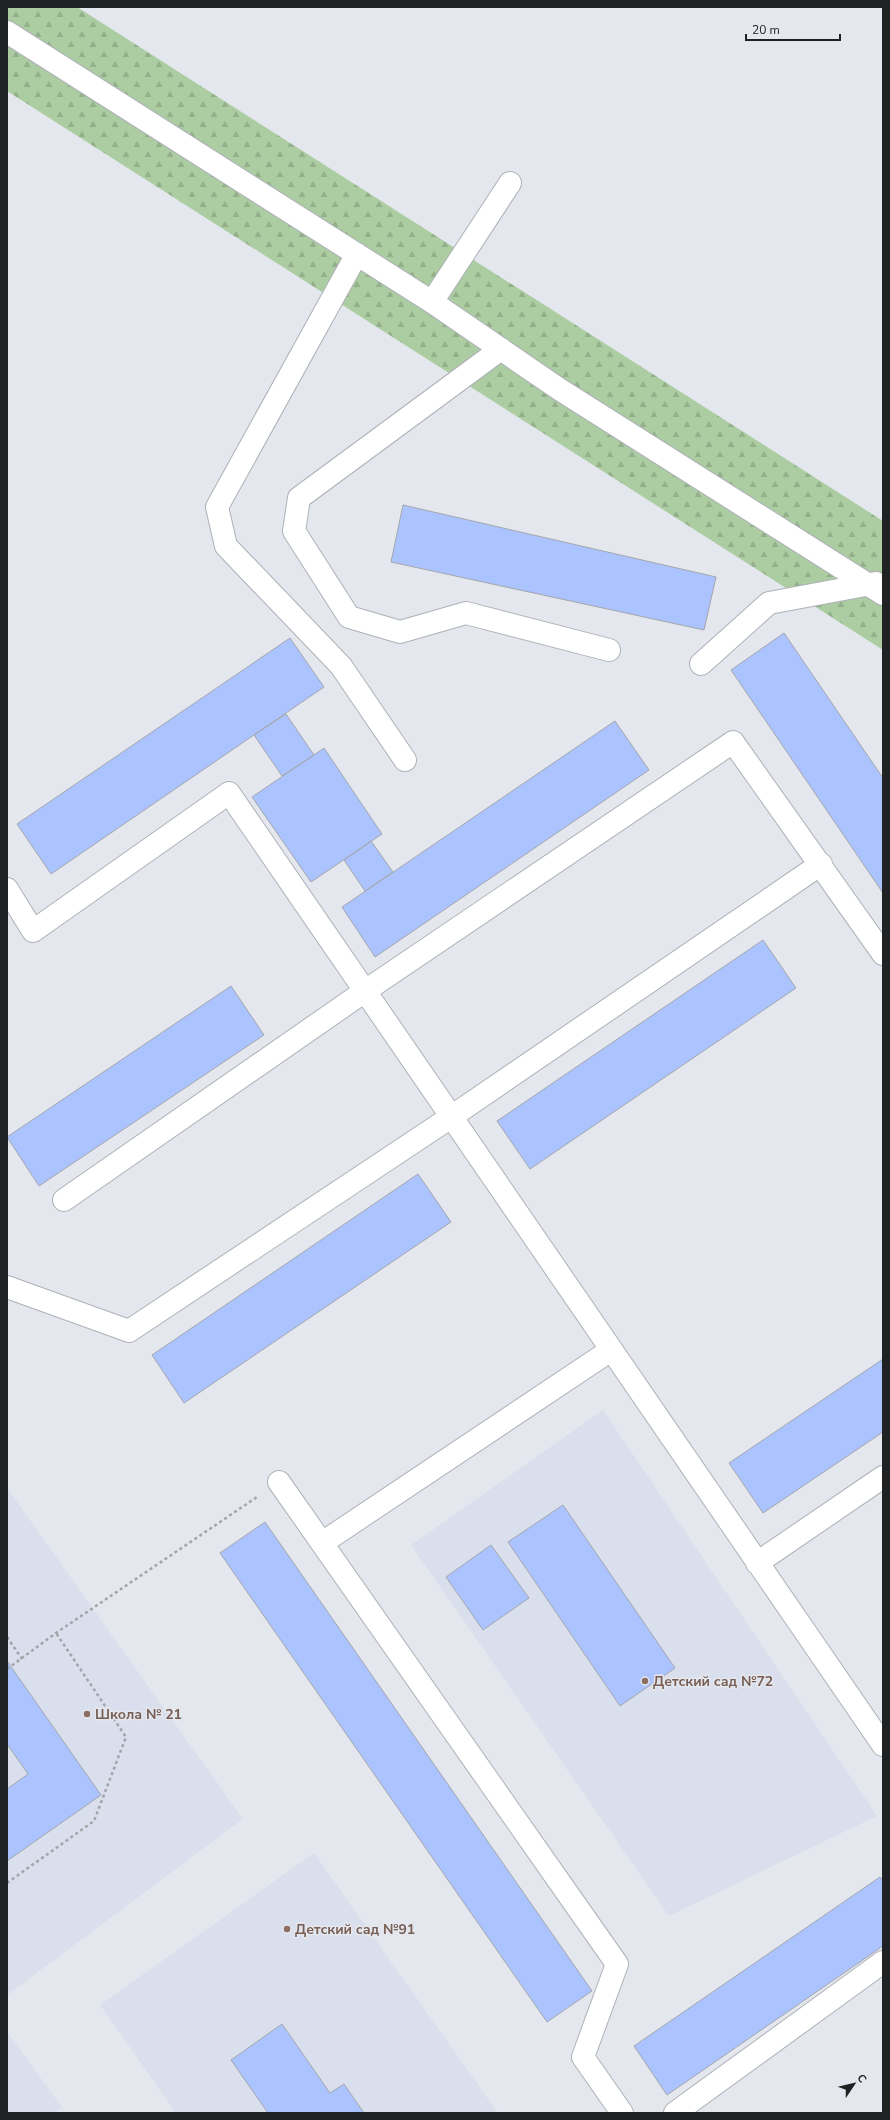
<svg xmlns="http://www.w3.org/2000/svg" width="890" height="2120" viewBox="0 0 890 2120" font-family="'Nunito Sans',sans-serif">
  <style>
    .built { fill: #dadfed }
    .forest { fill: url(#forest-firs) }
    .building { fill: #abc3fe; stroke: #a4a6ac }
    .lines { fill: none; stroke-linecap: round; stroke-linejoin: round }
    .minor-casing { stroke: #aeb1b7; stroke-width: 24 }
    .path { stroke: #a2a4a9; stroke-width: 2.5; stroke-dasharray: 3 3; stroke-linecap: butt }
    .minor { stroke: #fff; stroke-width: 22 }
    .education-dot { fill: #8d6e63; stroke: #e4e7ed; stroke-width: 1.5 }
    .labels { text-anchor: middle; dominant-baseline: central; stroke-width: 3; stroke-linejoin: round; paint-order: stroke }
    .education-label { font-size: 14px; font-weight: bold; fill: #785e54; stroke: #e4e7ed; text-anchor: start }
  </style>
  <defs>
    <pattern id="forest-firs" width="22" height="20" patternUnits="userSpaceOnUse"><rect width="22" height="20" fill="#accda2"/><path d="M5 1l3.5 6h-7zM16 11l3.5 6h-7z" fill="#94b08b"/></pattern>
  </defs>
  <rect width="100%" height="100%" fill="#e4e7ed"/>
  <path class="built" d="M 603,1410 L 877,1816 L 669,1916 L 411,1545 Z
    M 7,1488 L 243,1819 L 7,1995 Z
    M 314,1853 L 498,2113 L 176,2113 L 100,2005 Z
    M 7,2032 L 62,2107 L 54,2113 L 7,2113 Z"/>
  <path class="forest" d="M 7,7 L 77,7 L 883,521 L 883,650 L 7,91 Z"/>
  <path class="building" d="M 403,505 L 716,577 L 704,630 L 391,562 Z
    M 784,633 L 883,778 L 883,893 L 731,670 Z
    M 290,638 L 324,687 L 51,874 L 17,824 Z
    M 286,714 L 314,755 L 282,776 L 254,735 Z
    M 615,721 L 649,770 L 375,957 L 342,907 Z
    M 324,748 L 382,834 L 311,882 L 252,797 Z
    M 371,841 L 393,872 L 365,891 L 344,860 Z
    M 763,940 L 796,988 L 530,1169 L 497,1121 Z
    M 231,986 L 264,1035 L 39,1186 L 7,1137 Z
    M 418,1174 L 451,1222 L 184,1403 L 152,1355 Z
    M 883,1359 L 883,1432 L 763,1513 L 729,1463 Z
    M 563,1505 L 675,1668 L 620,1706 L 508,1542 Z
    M 265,1522 L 592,1991 L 547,2022 L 220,1553 Z
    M 491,1545 L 529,1598 L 483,1630 L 446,1577 Z
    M 7,1661 L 101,1795 L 7,1861 L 7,1789 L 28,1774 L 7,1744 Z
    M 880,1877 L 883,1881 L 883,1946 L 667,2095 L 634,2046 Z
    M 282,2024 L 330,2093 L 344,2084 L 364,2113 L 268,2113 L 231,2060 Z"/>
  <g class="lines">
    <defs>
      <path id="minor" d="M 7,32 L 432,302 L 559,389 L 883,594
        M 357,254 L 217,507 L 226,546 L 341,666 L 405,760
        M 432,302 L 510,183
        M 501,349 L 299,498 L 294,531 L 349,617 L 400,632 L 466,613 L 609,650
        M 701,664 L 769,603 L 876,583
        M 7,889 L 33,931 L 229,793 L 883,1745
        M 64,1200 L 365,991 L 733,742 L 883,954
        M 7,1287 L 129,1331 L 451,1117 L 821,864
        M 279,1482 L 617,1964 L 583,2057 L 622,2113
        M 322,1543 L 611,1350
        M 757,1563 L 883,1477
        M 675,2113 L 883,1962"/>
    </defs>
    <use href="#minor" class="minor-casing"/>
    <path class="path" d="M 7,1637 L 22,1659
      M 7,1669 L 56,1633 L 257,1497
      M 7,1883 L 94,1821 L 126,1737 L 56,1633"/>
    <use href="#minor" class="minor"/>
  </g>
  <g class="education-dot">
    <circle cx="645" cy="1681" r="4"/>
    <circle cx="87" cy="1714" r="4"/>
    <circle cx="287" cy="1929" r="4"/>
  </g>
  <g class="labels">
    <g class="education-label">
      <text x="653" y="1681">Детский сад №72</text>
      <text x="95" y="1714">Школа № 21</text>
      <text x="295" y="1929">Детский сад №91</text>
    </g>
  </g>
  <rect width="890" height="2120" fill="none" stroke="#202123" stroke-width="16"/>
  <g transform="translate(854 2084) rotate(55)" stroke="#e4e7ed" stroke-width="3" paint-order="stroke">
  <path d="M0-3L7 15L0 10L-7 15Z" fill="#202123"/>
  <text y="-6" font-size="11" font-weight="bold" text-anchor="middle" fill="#202123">С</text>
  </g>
  <path d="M746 34v6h94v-6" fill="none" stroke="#202123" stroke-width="2"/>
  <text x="752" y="34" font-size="12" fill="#202123" stroke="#e4e7ed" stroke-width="3" paint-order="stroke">20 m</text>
</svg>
